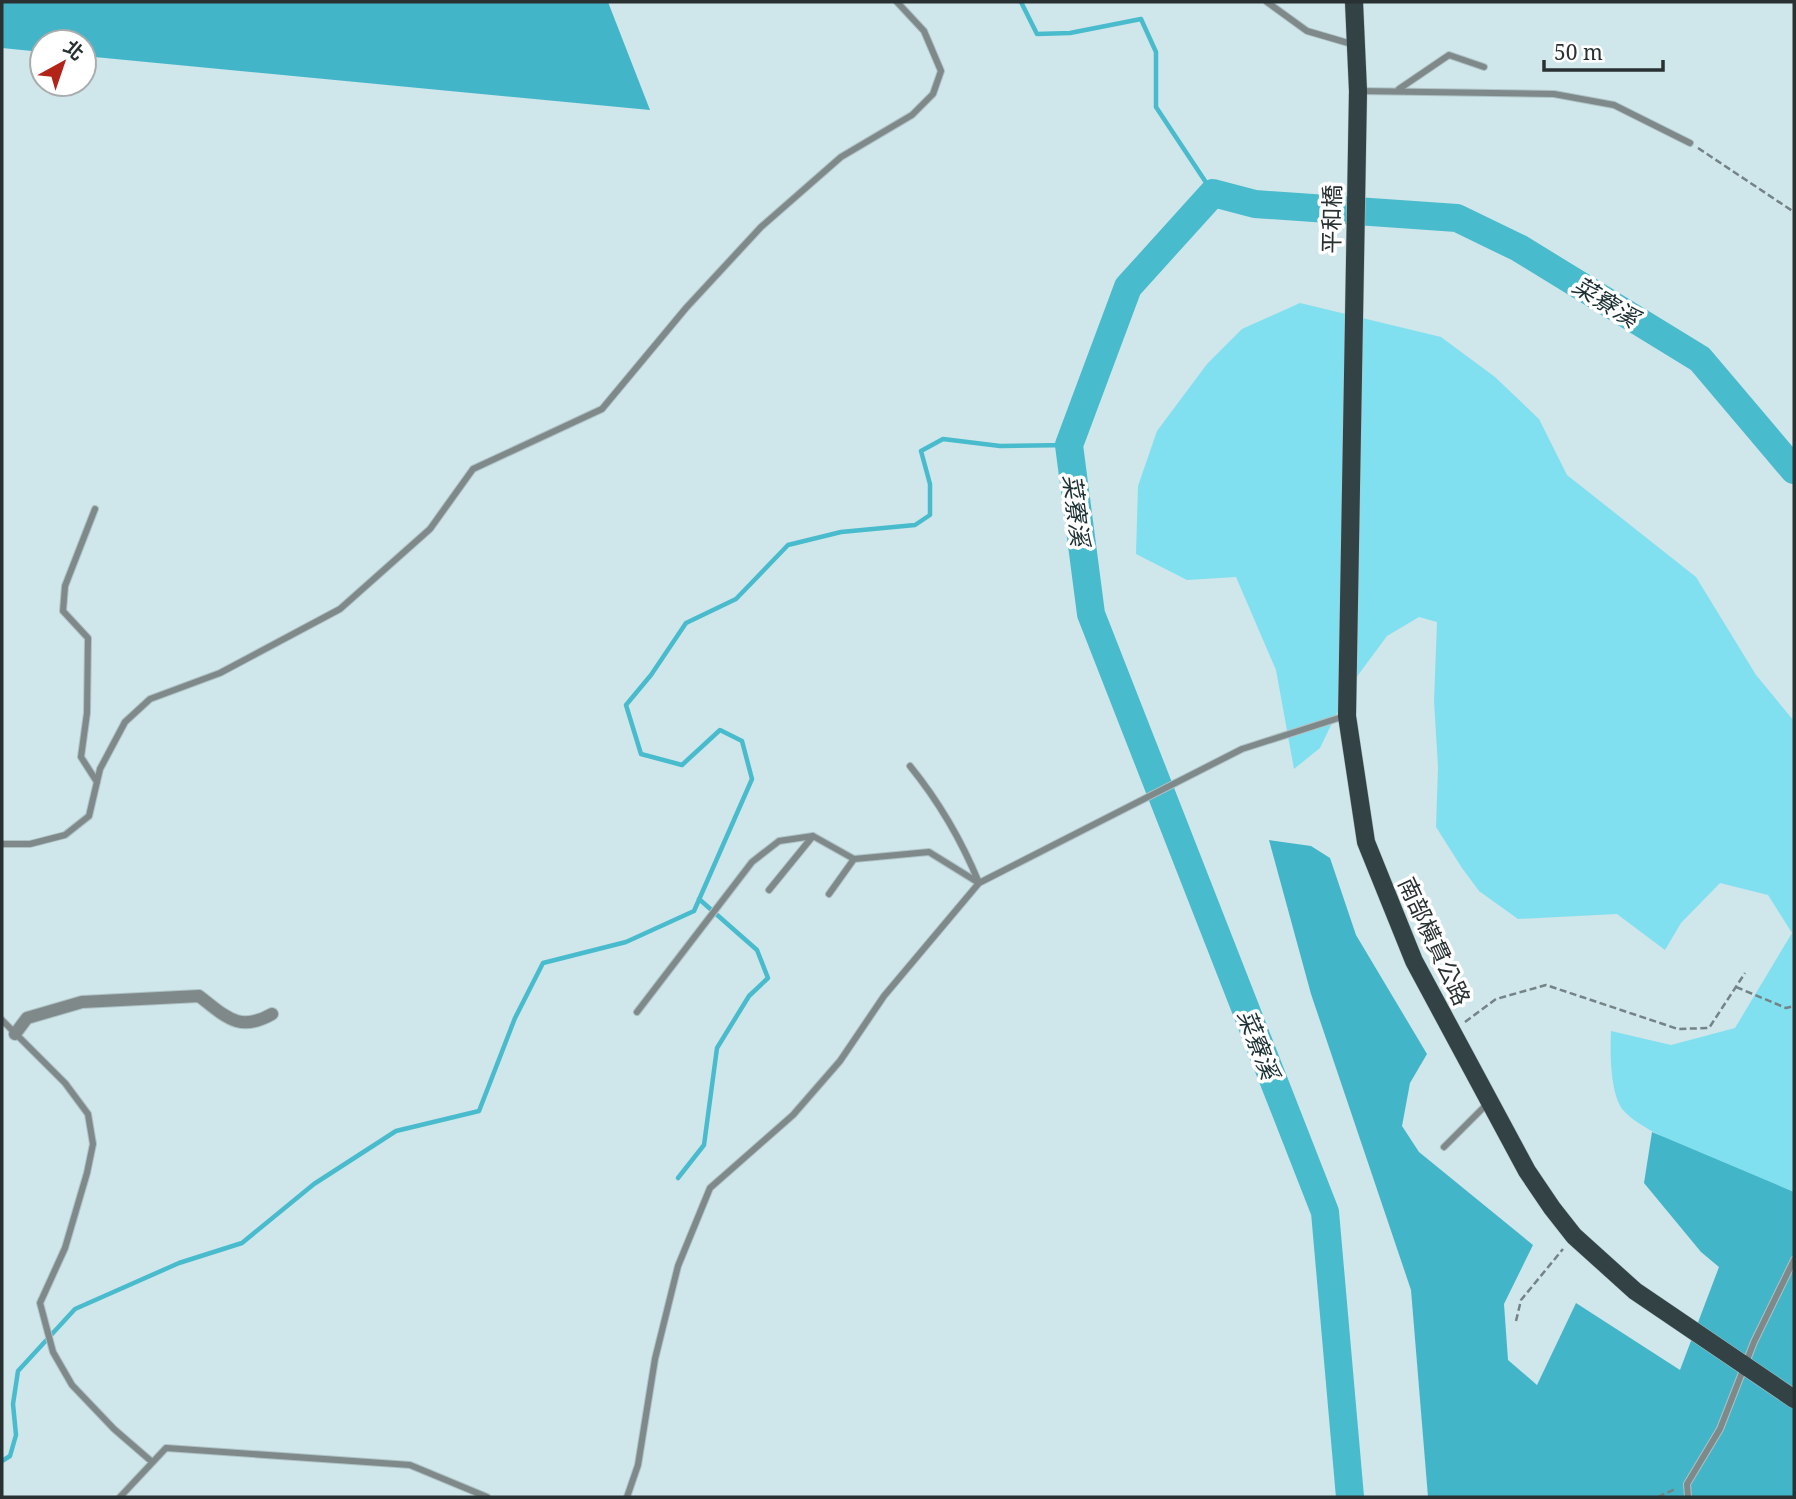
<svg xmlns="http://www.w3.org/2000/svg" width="1796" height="1499" viewBox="0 0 1796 1499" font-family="'Noto Serif','Noto Sans TC',serif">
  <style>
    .green { fill: #81e0f0 }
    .forest { fill: #42b6c8 }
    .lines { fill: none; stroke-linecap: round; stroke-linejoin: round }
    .stream { stroke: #48bbcd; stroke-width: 4.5 }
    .river { stroke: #48bbcd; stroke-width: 28 }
    .lane-casing { stroke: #aec2c5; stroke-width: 8 }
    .street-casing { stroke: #aec2c5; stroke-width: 14 }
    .primary-casing { stroke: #aec2c5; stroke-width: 19 }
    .path { stroke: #748386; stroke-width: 2.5; stroke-dasharray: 7 3.5; stroke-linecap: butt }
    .lane { stroke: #7f898a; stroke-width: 6 }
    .street { stroke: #7f898a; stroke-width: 12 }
    .primary { stroke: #324245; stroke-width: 18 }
    .labels { text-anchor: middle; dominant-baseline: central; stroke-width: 7; stroke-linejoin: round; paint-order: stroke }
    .street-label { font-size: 23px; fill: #293133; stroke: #fff }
    .water-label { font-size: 24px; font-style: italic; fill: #1b2f33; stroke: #fff }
  </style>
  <rect width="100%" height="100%" fill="#cfe6ea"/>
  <path class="green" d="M 1300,303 L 1441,337 L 1495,377 L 1539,419 L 1567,475 L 1696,577 L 1756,675 L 1794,721 L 1794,1192 C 1757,1176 1646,1138 1623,1110 C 1610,1094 1610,1051 1611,1031 L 1671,1045 L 1735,1028 L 1792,933 L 1768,895 L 1720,883 L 1681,923 L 1665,950 L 1617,914 L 1518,919 L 1479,891 L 1462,868 L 1436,827 L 1438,767 L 1434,701 L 1437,622 L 1419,617 L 1387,636 L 1350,686 L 1320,748 L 1294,769 L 1276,670 L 1236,577 L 1187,580 L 1136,554 L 1138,486 L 1157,431 L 1207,364 L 1242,329 Z"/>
  <path class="forest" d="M 2,2 L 608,2 L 650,110 L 84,56 L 84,42 L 42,42 L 42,52 L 2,48 Z
    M 1269,840 L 1311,846 L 1330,858 L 1356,935 L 1427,1054 L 1410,1083 L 1402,1126 L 1419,1152 L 1533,1245 L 1504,1304 L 1508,1360 L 1537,1385 L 1576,1303 L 1680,1370 L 1719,1267 L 1701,1252 L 1644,1183 L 1652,1132 L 1794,1192 L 1794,1497 L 1428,1497 L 1411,1290 L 1311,994 Z"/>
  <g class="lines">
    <path class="stream" d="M 1021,2 L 1037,34 L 1070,33 L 1141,19 L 1156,52 L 1156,107 L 1213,193
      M 678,1178 L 704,1145 L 717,1048 L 749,996 L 768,978 L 757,950 L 699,899
      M 2,1461 L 10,1456 L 16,1435 L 13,1404 L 18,1371 L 75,1309 L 179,1263 L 242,1243 L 314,1184 L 396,1131 L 479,1111 L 515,1018 L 543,963 L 626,942 L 694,911 L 752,779 L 742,741 L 720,730 L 682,765 L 641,754 L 626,705 L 651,675 L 686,623 L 736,599 L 788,545 L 841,532 L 915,525 L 930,515 L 930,484 L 921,451 L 943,439 L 1000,446 L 1069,445"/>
    <path class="river" d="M 1350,1497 L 1325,1212 L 1091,614 L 1069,445 L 1128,287 L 1213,193 L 1255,204 L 1457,218 L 1519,248 L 1700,359 L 1794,470"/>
    <defs>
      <path id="lane" d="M 1267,2 L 1307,31 L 1355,45
        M 1399,89 L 1449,55 L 1484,67
        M 1359,91 L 1554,94 L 1614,105 L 1690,143
        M 95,509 L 65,586 L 63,611 L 88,638 L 87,713 L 81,757 L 97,782
        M 2,844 L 30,844 L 65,835 L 89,816 L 100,769 L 125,722 L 150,699 L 220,673 L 340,609 L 430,529 L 473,469 L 602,409 L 686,308 L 761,227 L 841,157 L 912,115 L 933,94 L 941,71 L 924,31 L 897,2
        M 769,890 L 813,836
        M 829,894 L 854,859
        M 637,1012 L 752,862 L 779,841 L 813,836 L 854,859 L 929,852 L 979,883 C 961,839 940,803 910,766
        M 2,1020 L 65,1083 L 88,1114 L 93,1144 L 87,1173 L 65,1248 L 40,1303 L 53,1352 L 72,1385 L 114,1429 L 151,1461
        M 1444,1147 L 1487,1104
        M 120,1497 L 166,1448 L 410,1465 L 487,1497
        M 627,1497 L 638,1465 L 655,1359 L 678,1266 L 710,1188 L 793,1115 L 840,1061 L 884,996 L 979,883 L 1242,749 L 1345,716
        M 1688,1497 L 1687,1484 L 1720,1429 L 1754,1342 L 1794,1260"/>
      <path id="street" d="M 15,1034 L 27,1018 L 82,1002 L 199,996 C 225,1016 239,1033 272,1014"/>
      <path id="primary" d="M 1354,2 L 1358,91 L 1347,716 L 1366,842 L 1414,961 L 1527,1171 L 1552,1208 L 1574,1236 L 1635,1291 L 1794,1399"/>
    </defs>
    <use href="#lane" class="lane-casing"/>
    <use href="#street" class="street-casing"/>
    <use href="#primary" class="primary-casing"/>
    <path class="path" d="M 1698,148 L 1794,212
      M 1736,987 L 1786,1008 L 1794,1006
      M 1465,1022 L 1496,999 L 1546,985 L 1678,1029 L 1709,1028 L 1745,973
      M 1516,1321 L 1521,1300 L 1563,1249
      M 1658,1497 L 1677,1488"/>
    <use href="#lane" class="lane"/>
    <use href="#street" class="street"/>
    <use href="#primary" class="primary"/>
  </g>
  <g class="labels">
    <g class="street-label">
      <text transform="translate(1331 219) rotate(-89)">平和橋</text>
      <text transform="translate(1435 941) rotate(65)">南部橫貫公路</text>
    </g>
    <g class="water-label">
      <text transform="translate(1606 301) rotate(32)">菜竂溪</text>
      <text transform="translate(1077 510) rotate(83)">菜竂溪</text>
      <text transform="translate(1259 1044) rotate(69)">菜竂溪</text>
    </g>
  </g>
  <rect width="1796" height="1499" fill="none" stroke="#293133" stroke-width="7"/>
  <g transform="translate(63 63) rotate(40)"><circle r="33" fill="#ffffff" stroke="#a9adad" stroke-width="2"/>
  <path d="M0-5L12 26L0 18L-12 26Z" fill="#b22318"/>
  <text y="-10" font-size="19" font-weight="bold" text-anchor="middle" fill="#293133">北</text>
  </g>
  <path d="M1544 60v10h119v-10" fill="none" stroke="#293133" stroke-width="3.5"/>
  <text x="1554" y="60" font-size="21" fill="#293133" stroke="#ffffff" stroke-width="5" paint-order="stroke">50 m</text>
</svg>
